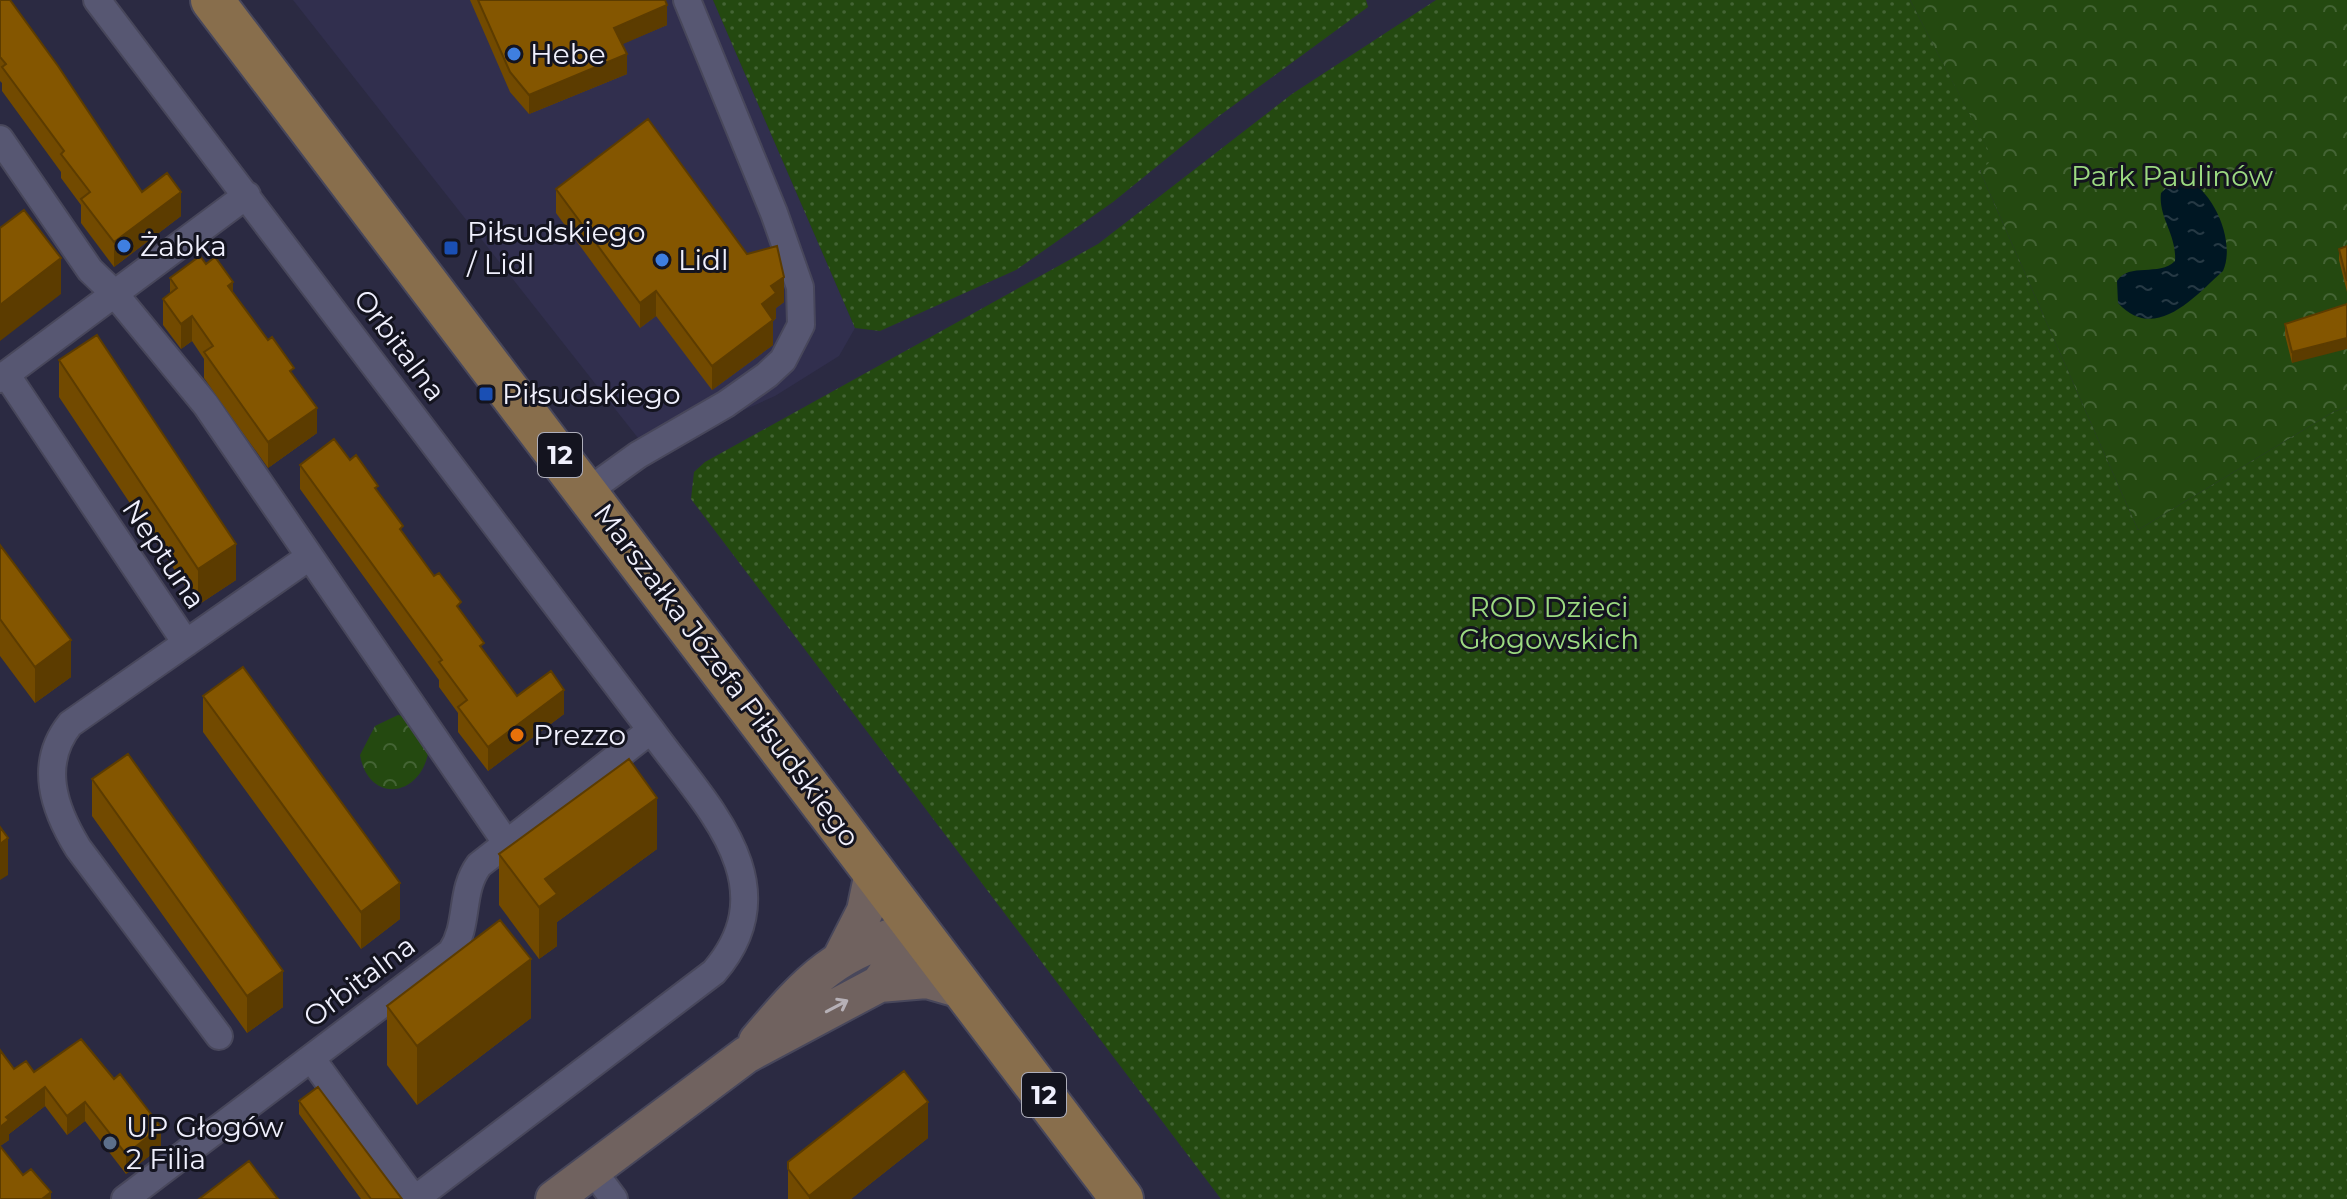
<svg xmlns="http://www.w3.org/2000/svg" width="2347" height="1199" viewBox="0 0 2347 1199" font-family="Montserrat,sans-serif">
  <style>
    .built { fill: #312f4e }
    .park { fill: url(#park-crowns) }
    .garden { fill: url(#garden-dots) }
    .water { fill: url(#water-ripples) }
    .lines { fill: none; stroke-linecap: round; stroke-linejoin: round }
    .street-casing { stroke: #48475b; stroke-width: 30 }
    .secondary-casing { stroke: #48475b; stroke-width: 40 }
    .primary-casing { stroke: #48475b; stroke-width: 46 }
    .street { stroke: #575772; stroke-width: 26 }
    .secondary { stroke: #70625f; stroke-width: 36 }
    .primary { stroke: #886e4c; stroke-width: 42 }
    .wall { fill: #724a00 }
    .shaded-wall { fill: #5c3c00 }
    .building { fill: #845600; stroke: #5c3c00; stroke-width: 2 }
    .oneway { stroke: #b6b0b6 }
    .shop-dot { fill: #3f7fe0; stroke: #14141f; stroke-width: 3 }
    .transit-dot { fill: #1a4fb4; stroke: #14141f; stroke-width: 3 }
    .food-dot { fill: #e8710a; stroke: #14141f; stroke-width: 3 }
    .service-dot { fill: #5c6f8a; stroke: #14141f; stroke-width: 3 }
    .labels { text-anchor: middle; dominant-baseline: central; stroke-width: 6; stroke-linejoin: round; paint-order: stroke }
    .shield { fill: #14141f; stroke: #aeaeba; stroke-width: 2 }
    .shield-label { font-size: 26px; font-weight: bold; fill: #f0f0fd }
    .poi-label { font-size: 28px; fill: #f0f0fd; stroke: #14141f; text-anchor: start }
    .park-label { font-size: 28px; fill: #9cda81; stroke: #14141f }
    .street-label { font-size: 28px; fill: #f0f0fd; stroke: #14141f }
  </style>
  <defs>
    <pattern id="park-crowns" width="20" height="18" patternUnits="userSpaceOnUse" patternTransform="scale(2)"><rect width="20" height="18" fill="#244910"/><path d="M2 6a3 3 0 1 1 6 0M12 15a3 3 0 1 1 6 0" fill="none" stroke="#446434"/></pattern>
    <pattern id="garden-dots" width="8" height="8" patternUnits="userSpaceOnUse" patternTransform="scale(2)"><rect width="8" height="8" fill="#244910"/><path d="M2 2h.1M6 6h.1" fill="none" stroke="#446434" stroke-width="1.8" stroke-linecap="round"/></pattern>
    <pattern id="water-ripples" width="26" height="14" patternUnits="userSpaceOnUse" patternTransform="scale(2)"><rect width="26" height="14" fill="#001723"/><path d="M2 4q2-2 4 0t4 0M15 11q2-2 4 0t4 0" fill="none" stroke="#263944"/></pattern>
  </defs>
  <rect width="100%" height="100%" fill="#2b2a42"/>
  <path class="built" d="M 293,0 L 713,0 L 855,328 L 839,356 L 775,396 L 649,452 Z"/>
  <path class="park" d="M 1910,0 L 2347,0 L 2347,407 L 2333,412 L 2138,530 L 1980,171 L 1992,158 Z
    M 398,715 L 414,718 L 429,747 C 424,797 369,806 360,755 L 375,726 Z"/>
  <path class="garden" d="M 713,0 L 1366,0 L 1368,7 L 1219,116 L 1113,202 L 1016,270 L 880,331 L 855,328 Z
    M 1436,0 L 1910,0 L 1993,159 L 1980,171 L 2138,530 L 2333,412 L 2347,407 L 2347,1199 L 1221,1199 L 691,499 L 694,472 L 705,462 L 1098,244 L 1292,94 Z"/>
  <path class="water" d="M 2185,178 C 2214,191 2236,242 2223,271 C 2193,298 2155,343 2118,303 L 2117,281 C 2129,262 2159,277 2175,261 C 2177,235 2158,217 2161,193 L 2174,180 Z"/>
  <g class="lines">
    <defs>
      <path id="street" d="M 97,0 L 651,730 C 703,803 791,883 714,972 L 415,1199
        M 0,139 L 90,270 L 114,293 L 206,405 L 505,841
        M 6,374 L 186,643
        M 0,379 L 247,195
        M 588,491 L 638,455 L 726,404 L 767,375 L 783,360 L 801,325 L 800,287 L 774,213 L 687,0
        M 219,1036 L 78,848 C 54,809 38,764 70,724 L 309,557
        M 311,1058 L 414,1199
        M 593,1171 L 614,1199
        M 125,1199 L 451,952 C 470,924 459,892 479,865 L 651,730"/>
      <path id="secondary" d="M 842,956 L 865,911 L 874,868
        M 879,984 L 927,980 L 965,991
        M 757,1041 C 811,977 836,951 918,929
        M 554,1199 L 746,1055 L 879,984 L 918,929"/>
      <path id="primary" d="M 212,0 L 1122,1199"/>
    </defs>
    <use href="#street" class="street-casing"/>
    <use href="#secondary" class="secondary-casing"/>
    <use href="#primary" class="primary-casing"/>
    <use href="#street" class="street"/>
    <use href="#secondary" class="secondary"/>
    <use href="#primary" class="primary"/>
  </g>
  <path class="wall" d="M 0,0 L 142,192 L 181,216 L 114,267 L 81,223 L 81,205 L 61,178 L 61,172 L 2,91 L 2,83 L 0,81 Z
    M 470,0 L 665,0 L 667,25 L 622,44 L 627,74 L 529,114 L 510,92 Z
    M 556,189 L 747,254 L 784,302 L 776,308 L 776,318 L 773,321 L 773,345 L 712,390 L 656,316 L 640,328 L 556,213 Z
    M 2347,246 L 2347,292 L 2339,260 L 2339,249 Z
    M 206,264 L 233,293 L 294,376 L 317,433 L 268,468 L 204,378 L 204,359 L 192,341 L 181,349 L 163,325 L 163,299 L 170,294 L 170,278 Z
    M 2347,304 L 2292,363 L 2285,335 L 2285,324 Z
    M 59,360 L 236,580 L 198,605 L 59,397 Z
    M 350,460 L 378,493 L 403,534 L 461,612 L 484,652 L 517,696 L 564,714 L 488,771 L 458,732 L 458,713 L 439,687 L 439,680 L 300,489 L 300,465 Z
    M 0,545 L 71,677 L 35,703 L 0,656 Z
    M 203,696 L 400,919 L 361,949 L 203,732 Z
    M 92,779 L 283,1007 L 247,1033 L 92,816 Z
    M 657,849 L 557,922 L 557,946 L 539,959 L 499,905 L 499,854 Z
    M 387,1006 L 531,1018 L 417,1105 L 387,1065 Z
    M 0,1050 L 14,1069 L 34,1072 L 161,1147 L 126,1174 L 85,1121 L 67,1135 L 45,1106 L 9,1134 L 9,1140 L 0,1146 L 23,1175 L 51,1199 L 0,1199 Z
    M 299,1101 L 402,1199 L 361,1199 L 299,1114 Z
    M 928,1138 L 851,1199 L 788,1199 L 788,1162 Z"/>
  <path class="shaded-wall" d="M 667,5 L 667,25 L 614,48 L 614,28 Z
    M 627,54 L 627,74 L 529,114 L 529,95 Z
    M 181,192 L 181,216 L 114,267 L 114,242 Z
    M 61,258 L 61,294 L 0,341 L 0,305 Z
    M 784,277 L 784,302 L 776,308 L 776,318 L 773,321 L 773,345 L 712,390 L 712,366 L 762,304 L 771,286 Z
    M 233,282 L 233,307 L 228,286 Z
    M 656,291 L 656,316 L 640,328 L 640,303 Z
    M 192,316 L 192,341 L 181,349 L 181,324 Z
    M 2347,338 L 2347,349 L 2292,363 L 2292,352 Z
    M 317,408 L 317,433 L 268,468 L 268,442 Z
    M 236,544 L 236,580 L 198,605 L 198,569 Z
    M 71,640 L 71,677 L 35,703 L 35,667 Z
    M 564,690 L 564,714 L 488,771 L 488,747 Z
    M 657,798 L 657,849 L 557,922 L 557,946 L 539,959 L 539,907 L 545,879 Z
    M 8,838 L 8,875 L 0,880 L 0,844 Z
    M 400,883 L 400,919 L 361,949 L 361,912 Z
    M 531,959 L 531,1018 L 417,1105 L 417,1046 Z
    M 283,971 L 283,1007 L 247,1033 L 247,996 Z
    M 45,1087 L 45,1106 L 9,1134 L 9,1140 L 0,1146 L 0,1127 L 6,1117 Z
    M 85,1102 L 85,1121 L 67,1135 L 67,1116 Z
    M 928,1102 L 928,1138 L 851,1199 L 809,1199 L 809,1196 Z
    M 161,1127 L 161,1147 L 126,1174 L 126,1154 Z
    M 51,1192 L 51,1199 L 42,1199 Z"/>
  <path class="building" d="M 0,0 L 10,0 L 58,66 L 142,192 L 167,173 L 181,192 L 114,242 L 81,199 L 90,192 L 61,154 L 64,151 L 2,67 L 6,64 L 0,57 Z
    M 478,0 L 665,0 L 667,5 L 614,28 L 627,54 L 529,95 L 510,72 Z
    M 648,119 L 747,254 L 777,246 L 784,277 L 771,286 L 776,293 L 762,304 L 773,320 L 712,366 L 656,291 L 640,303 L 556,189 Z
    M 24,210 L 61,258 L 0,305 L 0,228 Z
    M 2347,246 L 2347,281 L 2339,249 Z
    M 200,256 L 206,264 L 215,257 L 233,282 L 228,286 L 268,340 L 272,337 L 294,368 L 290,371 L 317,408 L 268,442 L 204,352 L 213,346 L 192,316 L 181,324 L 163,299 L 177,288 L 170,278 Z
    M 2347,304 L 2347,338 L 2292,352 L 2285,324 Z
    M 97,335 L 236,544 L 198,569 L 59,360 Z
    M 334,439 L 350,460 L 356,455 L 378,486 L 375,488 L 403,526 L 400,529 L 434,576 L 439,573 L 461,602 L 457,606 L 484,643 L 480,646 L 517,696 L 551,671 L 564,690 L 488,747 L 458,707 L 467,700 L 439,662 L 442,660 L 300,465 Z
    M 0,545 L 71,640 L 35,667 L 0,619 Z
    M 243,667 L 400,883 L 361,912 L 203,696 Z
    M 128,754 L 283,971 L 247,996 L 92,779 Z
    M 629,759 L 657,798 L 545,879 L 557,894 L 539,907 L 499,854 Z
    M 0,827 L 8,838 L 0,844 Z
    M 500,920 L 531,959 L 417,1046 L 387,1006 Z
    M 81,1039 L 114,1079 L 120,1074 L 161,1127 L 126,1154 L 85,1102 L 67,1116 L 45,1087 L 6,1117 L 9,1120 L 0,1127 L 0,1050 L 14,1069 L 26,1061 L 34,1072 Z
    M 904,1071 L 928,1102 L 809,1196 L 788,1169 L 788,1162 Z
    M 318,1087 L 402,1199 L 371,1199 L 299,1101 Z
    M 0,1146 L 23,1175 L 31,1169 L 51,1192 L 42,1199 L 0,1199 Z
    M 249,1161 L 278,1199 L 199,1199 Z"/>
  <defs><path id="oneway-shaft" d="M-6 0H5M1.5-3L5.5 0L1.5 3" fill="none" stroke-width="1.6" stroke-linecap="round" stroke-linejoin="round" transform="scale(2)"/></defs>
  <use class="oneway" href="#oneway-shaft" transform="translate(837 1006) rotate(-28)"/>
  <g class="shop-dot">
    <circle cx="514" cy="54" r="8"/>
    <circle cx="124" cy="246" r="8"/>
    <circle cx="662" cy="260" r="8"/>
  </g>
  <g class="transit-dot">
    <rect x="443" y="240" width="16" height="16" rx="4"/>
    <rect x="478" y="386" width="16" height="16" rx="4"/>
  </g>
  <circle class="food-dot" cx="517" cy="735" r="8"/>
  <circle class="service-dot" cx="110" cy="1143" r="8"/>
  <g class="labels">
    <g class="shield">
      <rect x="538" y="433" width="44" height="44" rx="6"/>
      <rect x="1022" y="1073" width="44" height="44" rx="6"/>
    </g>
    <g class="shield-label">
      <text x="560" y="455">12</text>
      <text x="1044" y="1095">12</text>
    </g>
    <g class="poi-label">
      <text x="530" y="54">Hebe</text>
      <text x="467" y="232">Piłsudskiego<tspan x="467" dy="32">/ Lidl</tspan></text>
      <text x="140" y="246">Żabka</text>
      <text x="678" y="260">Lidl</text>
      <text x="502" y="394">Piłsudskiego</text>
      <text x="533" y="735">Prezzo</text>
      <text x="126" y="1127">UP Głogów<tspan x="126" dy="32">2 Filia</tspan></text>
    </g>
    <g class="park-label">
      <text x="2172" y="176">Park Paulinów</text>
      <text x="1549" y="607">ROD Dzieci<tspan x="1549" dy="32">Głogowskich</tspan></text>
    </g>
    <g class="street-label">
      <text transform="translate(400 345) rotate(53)">Orbitalna</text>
      <text transform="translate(164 554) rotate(56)">Neptuna</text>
      <text transform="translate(727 675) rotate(53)">Marszałka Józefa Piłsudskiego</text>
      <text transform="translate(359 981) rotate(-37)">Orbitalna</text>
    </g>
  </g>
</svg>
